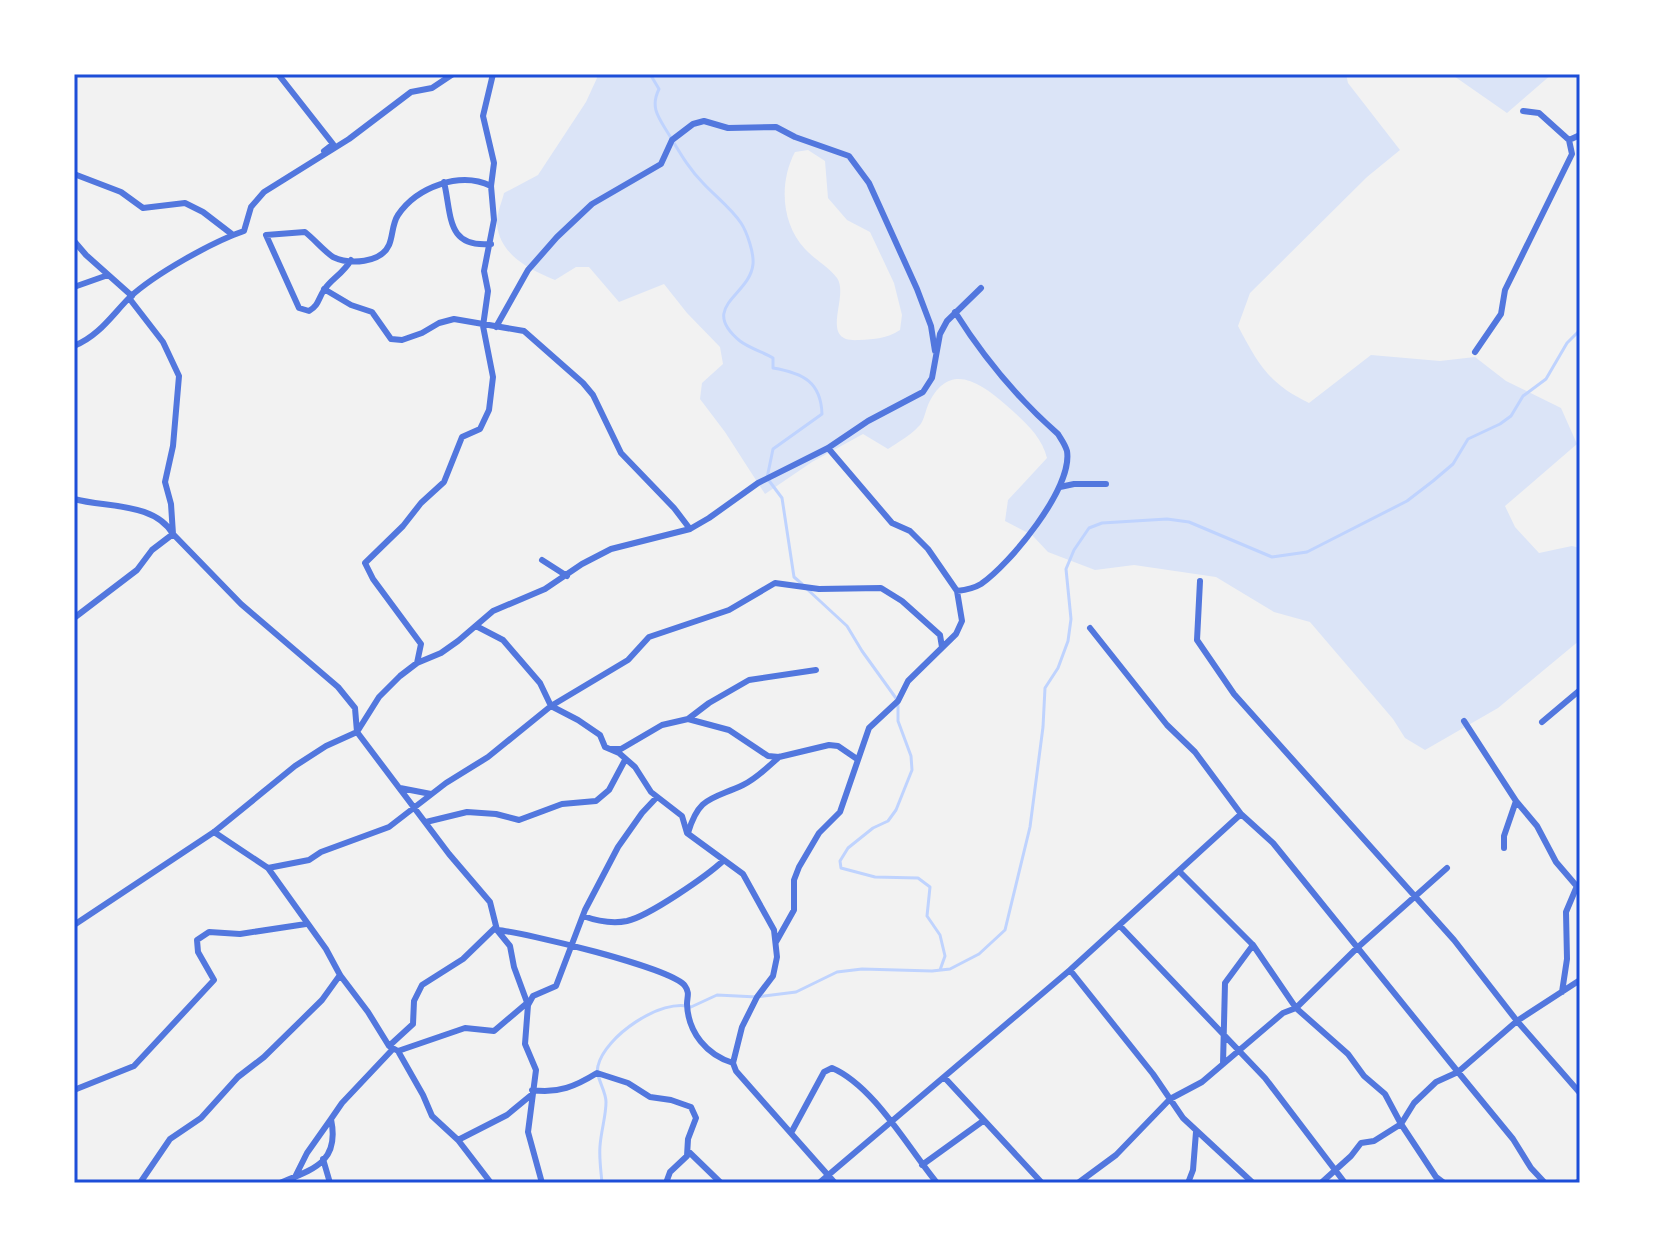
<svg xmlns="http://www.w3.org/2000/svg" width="1654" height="1257" viewBox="0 0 1654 1257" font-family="'Source Sans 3',sans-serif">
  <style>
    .green { fill: #dbe4f7; fill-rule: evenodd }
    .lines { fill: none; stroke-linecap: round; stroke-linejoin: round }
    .stream { stroke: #bfd3fe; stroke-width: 3 }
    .minor { stroke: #5277de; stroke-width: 6 }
    .neatline { fill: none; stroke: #1d4ed8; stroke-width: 3 }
  </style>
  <rect width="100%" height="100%" fill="#f2f2f2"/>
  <path class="green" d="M 596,74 L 1346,74 L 1348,83 L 1400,150 L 1367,177 L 1250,293 L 1238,326 C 1258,364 1269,384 1309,403 L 1371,355 L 1440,361 L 1475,357 L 1506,381 L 1561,408 L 1577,444 L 1505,506 L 1515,527 L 1539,553 L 1572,546 L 1580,548 L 1580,640 L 1498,708 L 1425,750 L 1405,738 L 1393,719 L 1310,622 L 1274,612 L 1216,577 L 1134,565 L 1095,570 L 1048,552 L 1032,535 L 1005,521 L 1008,500 L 1047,458 C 1042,436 1023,420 1006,405 C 979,381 948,361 928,405 C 925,412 924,422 918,427 C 910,436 898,442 888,449 L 863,434 L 812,462 L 765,494 L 725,432 L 700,399 L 702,383 L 723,364 L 720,347 L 687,313 L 664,284 L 619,302 L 589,267 L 576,267 L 555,280 C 529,269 501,256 497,225 C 496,215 502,202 504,193 L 538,175 L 586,102 L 597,78 ZM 808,150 L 825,161 L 828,198 L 847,220 L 870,232 L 894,283 L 902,315 L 900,330 C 886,339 875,339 859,340 C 817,343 850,297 837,278 C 829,267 814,259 805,249 C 781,223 779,182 795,152 Z
    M 1451,74 L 1552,74 L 1507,113 Z"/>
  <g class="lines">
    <path class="stream" d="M 650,74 L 659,89 C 650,107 658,117 668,133 C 679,151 688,168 703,183 C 715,196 731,208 741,223 C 747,232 754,253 753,264 C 750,296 698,306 740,341 C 749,348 763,352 773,358 L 773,368 C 803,373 821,382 822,414 L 773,449 L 767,478 L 782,498 L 794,577 L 802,584
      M 807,589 L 847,626 L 862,651 L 898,701 L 898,721 L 911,756 L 912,770 L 896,810 L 888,821 L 873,828 L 848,848 L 840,861 L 841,868 L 875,877 L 918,878 L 930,887 L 927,916 L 940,935 L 945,956 L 940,970
      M 602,1183 C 601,1171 599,1158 600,1146 C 601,1131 606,1116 606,1102 C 606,1090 595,1077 598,1066 C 604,1037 662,997 691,1007 L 717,995 L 757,997 L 796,992 L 837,972 L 862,969 L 932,971 L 950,969 L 979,954 L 1005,930 L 1030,827 L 1043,727 L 1045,688 L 1058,668 L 1068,641 L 1071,619 L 1066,569 L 1074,550 L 1089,528 L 1102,523 L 1167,519 L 1189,522 L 1272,557 L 1307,552 L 1407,501 L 1433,481 L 1453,464 L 1468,439 L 1500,424 L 1511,416 L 1523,396 L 1546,379 L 1567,343 L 1580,330"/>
    <path class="minor" d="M 278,74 L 333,144 L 324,151
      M 1523,111 L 1539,113 L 1569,140 L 1580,135
      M 74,174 L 121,192 L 143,208 L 185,203 L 203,212 L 233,235
      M 444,182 C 452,216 446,248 491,244
      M 74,241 L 86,255 L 132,296
      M 351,260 C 343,274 331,279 324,290 C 318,299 319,305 309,311 L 299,308 L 266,235 L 305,232 C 314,239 324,251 333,257 C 350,265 381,263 389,245 C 393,236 392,224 398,215 C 417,187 460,171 491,186
      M 74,287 L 108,275
      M 324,289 L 351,305 L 372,312 L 391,339 L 402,340 L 422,333 L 439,323 L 454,319 L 524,331 L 583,383 L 593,395 L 621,453 L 674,508 L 690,529
      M 955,312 C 984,358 1017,398 1058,434 C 1061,439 1065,444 1067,451 C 1073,488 1010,564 981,584 C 973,589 965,590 957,591
      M 496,327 L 528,270 L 557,237 L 592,204 L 661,164 L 672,140 L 693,124 L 704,121 L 728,128 L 776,127 L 795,137 L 849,156 L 869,183 L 917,289 L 931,326 L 935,351
      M 74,346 C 99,336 112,315 130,297 C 155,274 212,242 244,231 L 251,207 L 264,192 L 349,139 L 411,92 L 432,88 L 453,74
      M 1475,352 L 1501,314 L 1505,290 L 1572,154 L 1569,140
      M 1060,487 L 1074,484 L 1106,484
      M 74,499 C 107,508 154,502 173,534 L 241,604 L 338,687 L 355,708 L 357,732 L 449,854 L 490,902 L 497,930 L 510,946 L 514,967 L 528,1005 L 525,1044 L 536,1070 L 528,1132 L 542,1183
      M 542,560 L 567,576
      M 1200,581 L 1197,640 L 1234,694 L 1454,940 L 1517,1021 L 1580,1093
      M 74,618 L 137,570 L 152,550 L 173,534 L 171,504 L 165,482 L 173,446 L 179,376 L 163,342 L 129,298
      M 476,626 L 503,640 L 540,683 L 551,706 L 578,720 L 600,735 L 605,747 L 619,753 L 635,767 L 651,792 L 682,816 L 687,833 L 743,874 L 774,930 L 777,957 L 773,976 L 757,997 L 742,1027 L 733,1063 L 736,1071 L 835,1183
      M 1090,628 L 1167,725 L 1195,752 L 1241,814 L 1273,843 L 1458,1072 L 1436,1082 L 1414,1103 L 1401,1124 L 1374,1141 L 1361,1143 L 1351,1156 L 1321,1183
      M 417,663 L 421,644 L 373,579 L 365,563 L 403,526 L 421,503 L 444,482 L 462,437 L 480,429 L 489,410 L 493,377 L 483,326 L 488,291 L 484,271 L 494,220 L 491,186 L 494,163 L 483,116 L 493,74
      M 688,719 L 709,703 L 749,680 L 816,670
      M 1464,721 L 1516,801 L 1537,826 L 1556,862 L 1580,890
      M 1542,722 L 1580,690
      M 611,749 L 621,749 L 662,725 L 688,719 L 729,730 L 768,756 L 779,757 L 829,745 L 838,746 L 857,759
      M 400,788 L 431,794
      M 426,822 L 467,812 L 496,814 L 519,820 L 562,804 L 596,801 L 609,790 L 625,760
      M 214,832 L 268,868 L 326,949 L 340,975 L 368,1012 L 389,1046 L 398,1051 L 423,1095 L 432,1116 L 458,1140 L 491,1183
      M 688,833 C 699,796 711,800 743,785 C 756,779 768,767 779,757
      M 1504,848 L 1504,836 L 1516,801
      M 268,868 L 309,860 L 321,852 L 389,827 L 446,783 L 488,757 L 551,706 L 628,660 L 649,637 L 729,610 L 775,583 L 819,589 L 881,588 L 902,601 L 940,635 L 942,647
      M 1179,871 L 1253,945 L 1225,983 L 1223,1064
      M 583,916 C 597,921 612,924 627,921 C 649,916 707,876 724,860
      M 74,925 L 214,832 L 295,766 L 326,746 L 357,732 L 379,697 L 400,676 L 417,663 L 441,653 L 458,641 L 493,611 L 545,589 L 582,564 L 611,549 L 690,529 L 709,518 L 758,483 L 828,448 L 868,421 L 923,392 L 932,378 L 940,334 L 947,321 L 981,288
      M 1120,926 L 1265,1078 L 1345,1183
      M 497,930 C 523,932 673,968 685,986 C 690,993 687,997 687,1004 C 688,1033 707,1055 733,1063
      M 776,942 L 794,910 L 794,880 L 799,867 L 819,833 L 840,812 L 869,728 L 898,701 L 908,681 L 956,634 L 962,621 L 957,591 L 928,549 L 910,531 L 892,523 L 828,448
      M 1253,945 L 1296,1008 L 1348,1054 L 1364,1076 L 1385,1094 L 1401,1124 L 1436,1177 L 1444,1183
      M 1070,970 L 1153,1074 L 1183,1118 L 1253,1183
      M 1562,992 L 1567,959 L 1566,912 L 1577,886
      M 528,1005 L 533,996 L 556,986 L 585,910 L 618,847 L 642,813 L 657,797
      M 389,1046 L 413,1024 L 414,1001 L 422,985 L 463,959 L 496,927
      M 398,1051 L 465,1028 L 494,1031 L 527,1003
      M 944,1077 L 1042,1183
      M 74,1090 L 134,1066 L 214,980 L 198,952 L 197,940 L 209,932 L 240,934 L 306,924
      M 532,1090 C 558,1094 576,1086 597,1073 L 628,1083 L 650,1097 L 671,1100 L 691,1107 L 696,1118 L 688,1139 L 687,1156 L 670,1172 L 666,1183
      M 791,1133 L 824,1072 L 832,1068 C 874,1086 908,1148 937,1183
      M 458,1140 L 507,1115 L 530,1096
      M 688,1151 L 721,1183
      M 323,1159 L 330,1183
      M 922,1165 L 983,1121
      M 295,1177 L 307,1153 L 331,1119
      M 140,1183 L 170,1139 L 201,1118 L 238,1077 L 264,1057 L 322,1000 L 340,975
      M 280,1183 C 314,1169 340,1162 331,1119 L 342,1103 L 392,1050
      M 819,1183 L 1070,970 L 1241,814
      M 1078,1183 L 1116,1155 L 1170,1099 L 1202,1082 L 1283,1013 L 1296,1008 L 1357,948 L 1447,868
      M 1188,1183 L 1193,1170 L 1196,1132
      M 1545,1183 L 1531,1168 L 1513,1139 L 1458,1072 L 1517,1021 L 1580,980
      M 1576,1183 L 1580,1181"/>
  </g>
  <rect width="1654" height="1257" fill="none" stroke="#ffffff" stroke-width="152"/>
  <rect x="76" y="76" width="1502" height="1105" class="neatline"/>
</svg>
